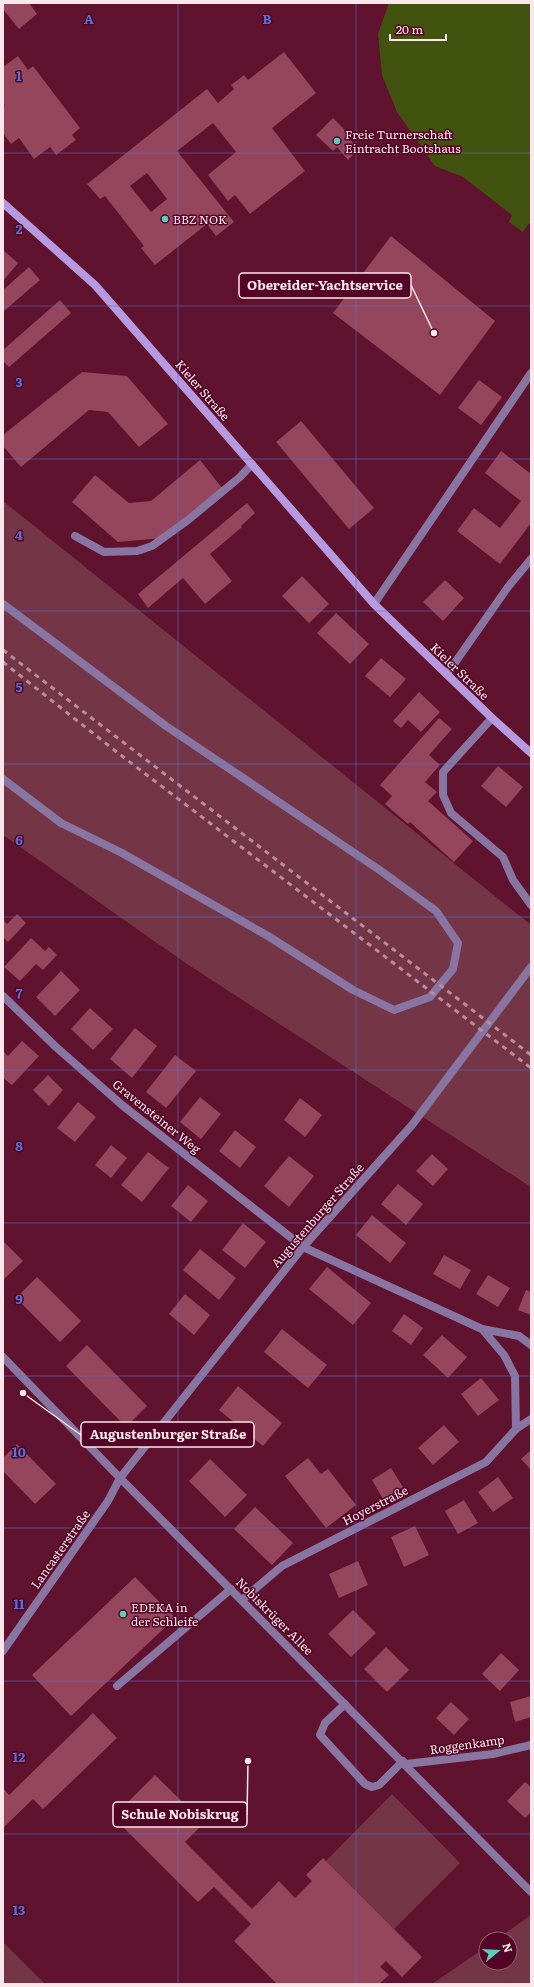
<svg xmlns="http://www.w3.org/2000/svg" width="534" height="1987" viewBox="0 0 534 1987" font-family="Literata,serif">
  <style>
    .green { fill: #743647 }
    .water { fill: #41530f }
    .building { fill: #95455c; fill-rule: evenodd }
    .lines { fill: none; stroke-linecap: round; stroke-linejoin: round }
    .service { stroke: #8875a1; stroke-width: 8 }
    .minor { stroke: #8875a1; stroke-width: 8 }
    .secondary { stroke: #b799df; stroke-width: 8 }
    .rail { stroke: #b98e9c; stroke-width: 3; stroke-dasharray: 5 5; stroke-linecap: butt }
    .grid { fill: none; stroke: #5474dd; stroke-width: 1; stroke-opacity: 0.55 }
    .poi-dot { fill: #59cebf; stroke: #520524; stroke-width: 1.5 }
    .labels { text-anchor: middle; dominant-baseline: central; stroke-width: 3; stroke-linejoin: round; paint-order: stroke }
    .poi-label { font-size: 12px; fill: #fae7eb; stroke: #520524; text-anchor: start }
    .street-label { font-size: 12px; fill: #fae7eb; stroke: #520524 }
    .grid-label { font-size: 13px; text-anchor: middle; font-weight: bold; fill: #5474dd; stroke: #520524; stroke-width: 3; stroke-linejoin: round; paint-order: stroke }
    .leader { fill: none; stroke: #fae7eb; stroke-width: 1.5 }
    .callout-dot { fill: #fae7eb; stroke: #520524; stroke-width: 1.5 }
    .callout { fill: #520524; stroke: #fae7eb; stroke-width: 1.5 }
    .callout-label { font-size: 13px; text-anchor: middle; font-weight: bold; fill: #fae7eb }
  </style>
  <rect width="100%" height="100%" fill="#5f132e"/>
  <path class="green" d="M 3,501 L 531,925 L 531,1187 L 187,964 L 3,835 Z
    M 392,1794 L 460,1863 L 394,1929 L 326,1861 Z
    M 531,1915 L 531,1984 L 432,1984 L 486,1947 L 486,1963 L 510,1963 L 510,1939 L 497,1939 Z
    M 3,1942 L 45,1984 L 3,1984 Z"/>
  <path class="water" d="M 389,3 L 531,3 L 531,225 L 529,223 L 523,232 L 509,222 L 512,215 L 463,177 L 435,166 L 397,112 L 382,75 L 378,34 Z"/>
  <path class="building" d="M 3,3 L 29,3 L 37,14 L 19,29 L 3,9 Z
    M 284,52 L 316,93 L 272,128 L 305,171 L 250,214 L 235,195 L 228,201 L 208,175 L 236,152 L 213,123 L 177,151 L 234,222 L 216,236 L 207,224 L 155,265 L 141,248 L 144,246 L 105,196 L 100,199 L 87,184 L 207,89 L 218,103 L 234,89 L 231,85 L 244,75 L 248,80 ZM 147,173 L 167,199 L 151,212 L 130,186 Z
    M 18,56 L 28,70 L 33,66 L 80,128 L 72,135 L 76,140 L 56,155 L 50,147 L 34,159 L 19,138 L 11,144 L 3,133 L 3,106 L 5,105 L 3,103 L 3,67 Z
    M 333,118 L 348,133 L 346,135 L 356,146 L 353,149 L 356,152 L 348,160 L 337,147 L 333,151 L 316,135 Z
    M 391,236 L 495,321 L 440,395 L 333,313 Z
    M 3,250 L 18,263 L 3,281 Z
    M 29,267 L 40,280 L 3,312 L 3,290 Z
    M 60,300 L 71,313 L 9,367 L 3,361 L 3,350 Z
    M 82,372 L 127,376 L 168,424 L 139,447 L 108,412 L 89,410 L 21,467 L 3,446 L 3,435 Z
    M 479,380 L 502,397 L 481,425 L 458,408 Z
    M 301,421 L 374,508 L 349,529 L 276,442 Z
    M 501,451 L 531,474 L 531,523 L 500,564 L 457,531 L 474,508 L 500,528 L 521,501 L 485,473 Z
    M 200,460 L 222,488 L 163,538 L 118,542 L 72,502 L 95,475 L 129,503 L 151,501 Z
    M 247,503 L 255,513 L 241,526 L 242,527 L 210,554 L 232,581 L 205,604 L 183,578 L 148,608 L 138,594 Z
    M 302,576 L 329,604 L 309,623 L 282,596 Z
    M 445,580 L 464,598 L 443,621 L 423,602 Z
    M 336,613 L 369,644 L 350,664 L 317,633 Z
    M 381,658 L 406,679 L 390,697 L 365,676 Z
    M 419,692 L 440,712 L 421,732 L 408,720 L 401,728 L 393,721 Z
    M 439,718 L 452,729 L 429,755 L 440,765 L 425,782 L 437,792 L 428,801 L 473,841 L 454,862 L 410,822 L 408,824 L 385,804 L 392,796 L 380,785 Z
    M 498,766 L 523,787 L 506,807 L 481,786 Z
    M 17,914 L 26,923 L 8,942 L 3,937 L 3,920 L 7,924 Z
    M 31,938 L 45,951 L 49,947 L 57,955 L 43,970 L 36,964 L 20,981 L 4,967 Z
    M 61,971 L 80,990 L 55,1016 L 36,997 Z
    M 90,1008 L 113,1029 L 93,1050 L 71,1029 Z
    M 135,1028 L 157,1046 L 132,1078 L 110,1059 Z
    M 22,1041 L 39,1056 L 12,1085 L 3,1078 L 3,1051 L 8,1056 Z
    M 175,1055 L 196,1071 L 166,1108 L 146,1092 Z
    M 48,1075 L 63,1090 L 49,1106 L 33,1090 Z
    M 200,1097 L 221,1114 L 201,1139 L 180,1122 Z
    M 300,1098 L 322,1115 L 305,1137 L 284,1120 Z
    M 78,1102 L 96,1117 L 75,1142 L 57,1128 Z
    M 235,1130 L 256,1147 L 240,1168 L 219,1151 Z
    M 111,1145 L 127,1158 L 111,1178 L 95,1165 Z
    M 148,1152 L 169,1168 L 142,1202 L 121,1185 Z
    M 432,1154 L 448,1169 L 433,1186 L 416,1171 Z
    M 289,1156 L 314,1176 L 289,1207 L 264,1186 Z
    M 398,1184 L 423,1204 L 406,1225 L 381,1204 Z
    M 188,1185 L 208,1201 L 191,1222 L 171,1206 Z
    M 372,1215 L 406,1243 L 390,1263 L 356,1235 Z
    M 243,1223 L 266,1242 L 245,1268 L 222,1250 Z
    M 3,1241 L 23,1261 L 3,1280 Z
    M 200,1249 L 236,1278 L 219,1300 L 183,1270 Z
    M 444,1255 L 471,1270 L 460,1289 L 433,1274 Z
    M 327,1267 L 371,1303 L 353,1325 L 309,1289 Z
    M 488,1275 L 510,1288 L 498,1307 L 476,1294 Z
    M 37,1277 L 81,1321 L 60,1342 L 16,1298 Z
    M 526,1290 L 531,1292 L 531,1315 L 518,1310 Z
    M 185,1294 L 210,1315 L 194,1335 L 169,1314 Z
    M 404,1314 L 423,1328 L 411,1345 L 392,1331 Z
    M 282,1329 L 327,1365 L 308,1388 L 264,1352 Z
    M 442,1335 L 467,1357 L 448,1378 L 423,1355 Z
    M 87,1345 L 147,1406 L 126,1427 L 66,1366 Z
    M 481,1378 L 499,1400 L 478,1416 L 461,1394 Z
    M 238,1386 L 282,1423 L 263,1446 L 219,1410 Z
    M 444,1425 L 459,1442 L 433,1465 L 418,1448 Z
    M 17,1444 L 56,1484 L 35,1504 L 3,1471 L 3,1458 Z
    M 531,1450 L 531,1470 L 521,1459 Z
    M 308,1458 L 321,1474 L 328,1469 L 356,1505 L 326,1528 L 285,1476 Z
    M 210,1459 L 247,1495 L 225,1517 L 189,1481 Z
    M 391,1468 L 403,1487 L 383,1499 L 372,1480 Z
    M 498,1477 L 513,1498 L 493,1512 L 478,1492 Z
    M 464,1500 L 478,1523 L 458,1534 L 445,1511 Z
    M 255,1507 L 293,1543 L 272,1565 L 234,1529 Z
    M 415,1526 L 429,1555 L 404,1567 L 391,1537 Z
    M 358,1561 L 368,1585 L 339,1598 L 329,1574 Z
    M 135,1577 L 175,1618 L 71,1716 L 32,1675 Z
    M 353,1610 L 376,1633 L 351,1657 L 328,1634 Z
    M 386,1647 L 409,1670 L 387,1692 L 364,1669 Z
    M 501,1653 L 519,1670 L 500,1691 L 482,1674 Z
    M 531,1696 L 531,1717 L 515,1722 L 510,1702 Z
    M 451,1702 L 469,1719 L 454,1735 L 436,1718 Z
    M 93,1713 L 117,1738 L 43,1809 L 33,1799 L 3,1828 L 3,1788 L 9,1795 Z
    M 155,1775 L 204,1823 L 185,1842 L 252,1909 L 279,1881 L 295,1898 L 312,1881 L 306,1875 L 323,1858 L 422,1957 L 402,1977 L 386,1961 L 380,1967 L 389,1975 L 379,1984 L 277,1984 L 234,1941 L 251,1924 L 214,1887 L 198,1902 L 113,1817 Z
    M 525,1782 L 531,1787 L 531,1812 L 525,1818 L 507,1801 Z"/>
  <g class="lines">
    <path class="service" d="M 75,536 L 104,552 L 137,551 L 152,546 L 188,520 L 240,477 L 252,464
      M 3,604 L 166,726 L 381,871 L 436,911 L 458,943 L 453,969 L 430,997 L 394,1010 L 353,990 L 268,936 L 122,853 L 61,823 L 3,779
      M 447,674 L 508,587 L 531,559
      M 492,718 L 443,772 L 443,795 L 451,813 L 503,857 L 513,880 L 531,905
      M 117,1686 L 231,1589
      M 345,1704 L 325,1723 L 320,1735 L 365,1784 L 372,1787 L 379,1785 L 403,1761"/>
    <path class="minor" d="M 374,604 L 531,373
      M 3,996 L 56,1047 L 122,1105 L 303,1247 L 482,1329 L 519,1336 L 531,1345
      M 482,1329 L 504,1355 L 515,1376 L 516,1429
      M 3,1357 L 120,1478 L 531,1892
      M 242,1600 L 282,1566 L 486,1462 L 516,1429 L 531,1419
      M 3,1651 L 108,1501 L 120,1478 L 303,1247 L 412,1125 L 531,967
      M 406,1764 L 493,1754 L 531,1745"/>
    <path class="secondary" d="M 3,203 L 95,285 L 374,604 L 492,718 L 531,753"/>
    <path class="rail" d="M 3,650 L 531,1055
      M 3,662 L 118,753 L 531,1068"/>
  </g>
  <path class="grid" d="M 178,3 L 178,1984M 356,3 L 356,1984M 3,153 L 531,153M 3,306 L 531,306M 3,459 L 531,459M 3,611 L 531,611M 3,764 L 531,764M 3,917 L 531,917M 3,1070 L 531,1070M 3,1223 L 531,1223M 3,1376 L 531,1376M 3,1528 L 531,1528M 3,1681 L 531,1681M 3,1834 L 531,1834"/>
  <g class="poi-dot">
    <circle cx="337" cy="141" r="4"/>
    <circle cx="165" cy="219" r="4"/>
    <circle cx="123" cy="1614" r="4"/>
  </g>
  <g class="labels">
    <g class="poi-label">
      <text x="345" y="134">Freie Turnerschaft<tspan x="345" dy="14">Eintracht Bootshaus</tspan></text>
      <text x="173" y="219">BBZ NOK</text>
      <text x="131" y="1607">EDEKA in<tspan x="131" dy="14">der Schleife</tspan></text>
    </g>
    <g class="street-label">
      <text transform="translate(203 390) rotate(49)">Kieler Straße</text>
      <text transform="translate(460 671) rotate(44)">Kieler Straße</text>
      <text transform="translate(157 1116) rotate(39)">Gravensteiner Weg</text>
      <text transform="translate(317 1215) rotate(-49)">Augustenburger Straße</text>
      <text transform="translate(375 1505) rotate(-27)">Hoyerstraße</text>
      <text transform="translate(60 1549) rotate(-55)">Lancasterstraße</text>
      <text transform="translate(275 1616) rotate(45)">Nobiskrüger Allee</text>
      <text transform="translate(467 1744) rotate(-8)">Roggenkamp</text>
    </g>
  </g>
  <g class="grid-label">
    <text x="89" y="24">A</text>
    <text x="267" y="24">B</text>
    <text x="19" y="81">1</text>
    <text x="19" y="234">2</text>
    <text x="19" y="387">3</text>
    <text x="19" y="540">4</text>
    <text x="19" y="692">5</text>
    <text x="19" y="845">6</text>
    <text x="19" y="998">7</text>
    <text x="19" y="1151">8</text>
    <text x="19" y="1304">9</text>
    <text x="19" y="1457">10</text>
    <text x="19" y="1609">11</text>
    <text x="19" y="1762">12</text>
    <text x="19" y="1915">13</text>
  </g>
  <path class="leader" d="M434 333L411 285M23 1393L81 1435M248 1761L247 1815"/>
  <g class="callout-dot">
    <circle cx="434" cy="333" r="4"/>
    <circle cx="23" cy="1393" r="4"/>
    <circle cx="248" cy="1761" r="4"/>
  </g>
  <g class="callout">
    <rect x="239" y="273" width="172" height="25" rx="4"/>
    <rect x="81" y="1422" width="173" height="25" rx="4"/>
    <rect x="113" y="1802" width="134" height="25" rx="4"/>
  </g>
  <g class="callout-label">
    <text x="325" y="290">Obereider-Yachtservice</text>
    <text x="168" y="1439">Augustenburger Straße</text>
    <text x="180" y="1819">Schule Nobiskrug</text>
  </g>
  <rect width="534" height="1987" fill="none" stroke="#fae7eb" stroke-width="8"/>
  <g transform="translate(498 1951) rotate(72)"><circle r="19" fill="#520524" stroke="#955f74"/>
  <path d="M0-3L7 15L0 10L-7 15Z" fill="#59cebf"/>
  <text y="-6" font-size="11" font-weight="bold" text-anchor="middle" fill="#fae7eb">N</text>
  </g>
  <path d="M390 34v6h56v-6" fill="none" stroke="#fae7eb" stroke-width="2"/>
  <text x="396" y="34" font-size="12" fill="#fae7eb" stroke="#520524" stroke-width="3" paint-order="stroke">20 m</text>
</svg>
